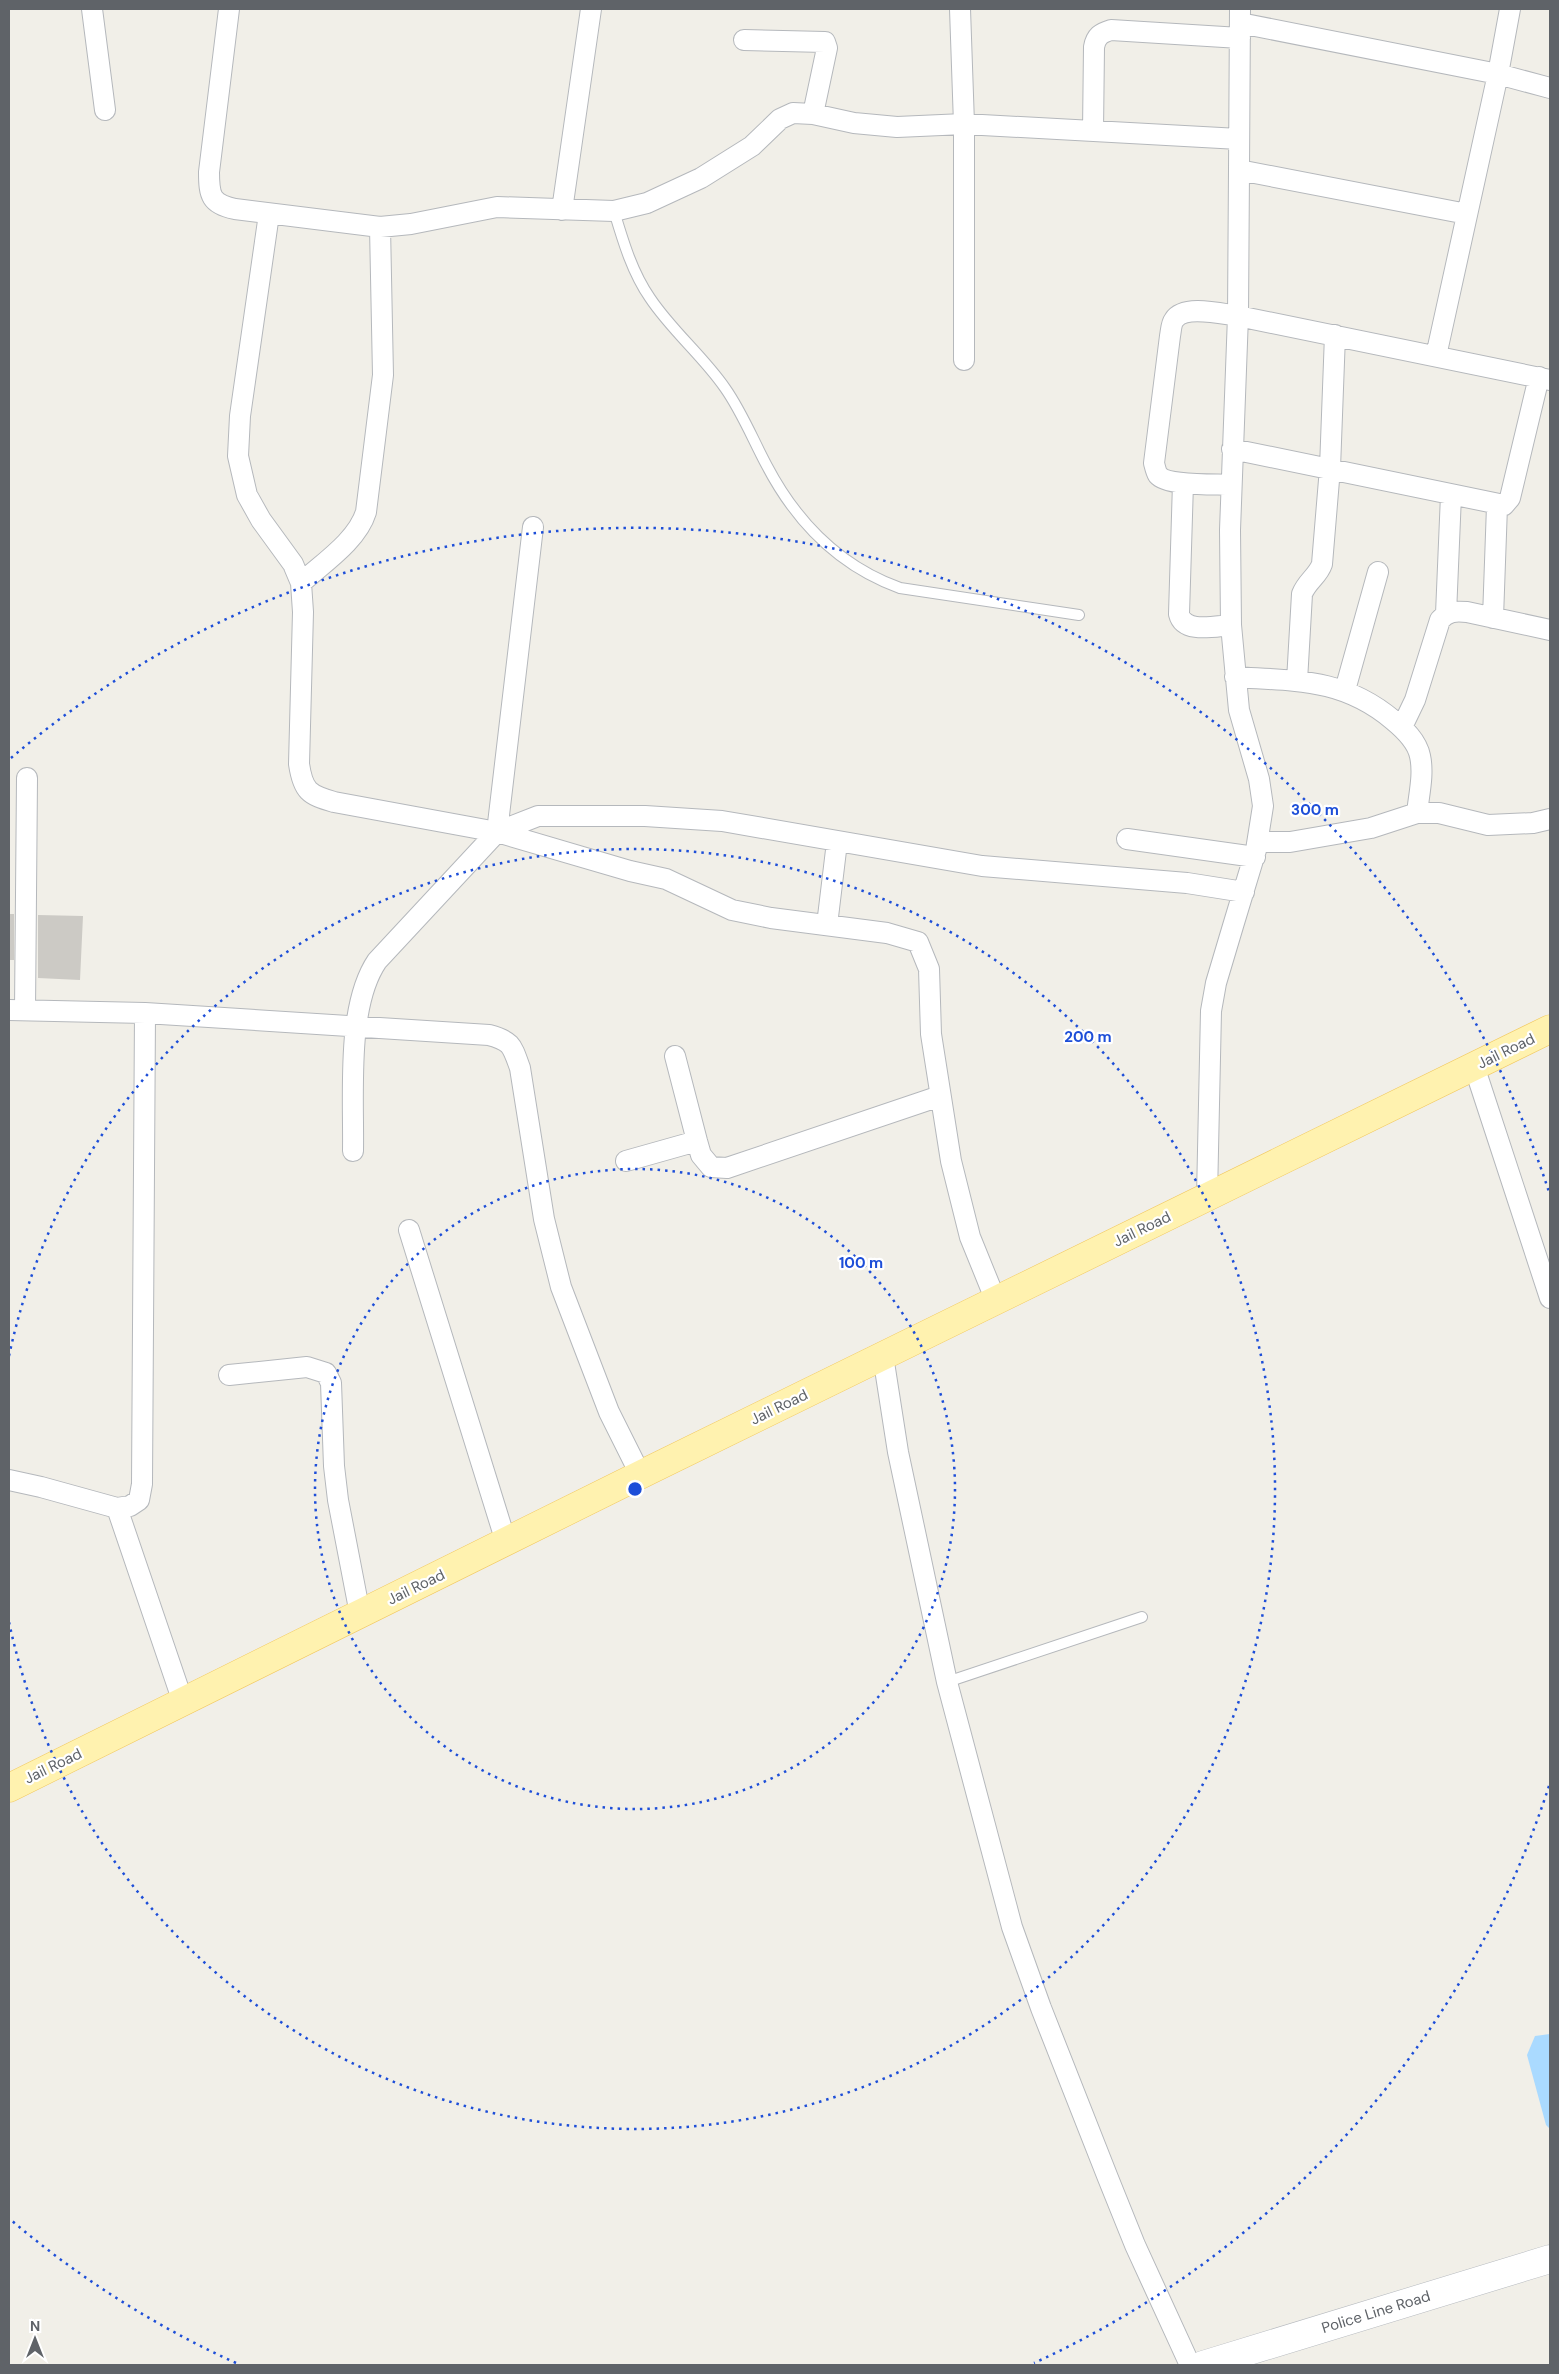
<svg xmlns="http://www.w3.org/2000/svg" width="1559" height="2374" viewBox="0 0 1559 2374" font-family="'DM Sans',sans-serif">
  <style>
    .water { fill: #aadaff }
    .building { fill: #cccac5 }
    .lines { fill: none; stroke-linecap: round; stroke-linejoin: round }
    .lane-casing { stroke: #b5b8bc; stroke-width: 12 }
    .street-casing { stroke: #b5b8bc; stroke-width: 22 }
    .secondary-casing { stroke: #b6babf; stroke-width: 29 }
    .primary-casing { stroke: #f2c960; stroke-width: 29 }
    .lane { stroke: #fff; stroke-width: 10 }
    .street { stroke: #fff; stroke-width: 20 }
    .secondary { stroke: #fff; stroke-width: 28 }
    .primary { stroke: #fff2af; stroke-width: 28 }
    .ring { fill: none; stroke: #1d4ed8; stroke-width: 2.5; stroke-dasharray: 2.5 5 }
    .labels { text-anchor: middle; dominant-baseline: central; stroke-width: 4.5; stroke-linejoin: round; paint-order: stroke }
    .street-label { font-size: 15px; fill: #5f6368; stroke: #fff }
    .centre { fill: #1d4ed8; stroke: #fff; stroke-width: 2.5 }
    .ring-label { font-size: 15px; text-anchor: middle; font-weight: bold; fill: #1d4ed8; stroke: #fff; stroke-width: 4.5; stroke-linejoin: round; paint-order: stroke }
  </style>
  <rect width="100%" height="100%" fill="#f1efe8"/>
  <path class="water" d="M 1550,2034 L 1550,2129 L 1546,2125 L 1527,2055 L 1535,2036 Z"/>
  <path class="building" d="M 9,914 L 14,914 L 14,960 L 9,960 Z
    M 38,915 L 83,916 L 80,980 L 38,978 Z"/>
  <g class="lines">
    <defs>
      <path id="lane" d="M 614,211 C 623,241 632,272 650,298 C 672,331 703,356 725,388 C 742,412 753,440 767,466 C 797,523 839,566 900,588 L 1079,615
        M 947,1682 L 1142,1617"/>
      <path id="street" d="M 92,9 L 105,110
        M 229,9 L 209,172 C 209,196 211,204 235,209 L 380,227 L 411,224 L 497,207 L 614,211 L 647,203 L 701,178 L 752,146 L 780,119 L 793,113 L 813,114 L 854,123 L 897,127 L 964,124 L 1239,139
        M 960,9 L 964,124 L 964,360
        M 1240,9 L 1239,170 L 1467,214
        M 1240,23 L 1498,74 L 1550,88
        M 744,40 L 825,42 L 827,48 L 813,114
        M 1093,131 L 1094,47 C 1096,36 1101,33 1111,30 L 1240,38
        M 562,210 L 591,9
        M 269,214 L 240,416 L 238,456 L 247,495 L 261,520 L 293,564 L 301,583 L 303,612 L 299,764 C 303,791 309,795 334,802 L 497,832 L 630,871 L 666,879 L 732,910 L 771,918 L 887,933 L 918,942 L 929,969 L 931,1034 L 951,1161 L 970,1237 L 996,1301
        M 1436,356 L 1498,74 L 1510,9
        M 1232,449 L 1504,505 L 1510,498 L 1539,377
        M 1183,483 L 1179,614 C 1184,634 1215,626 1231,625
        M 1231,485 C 1216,484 1167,486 1158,475 C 1156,472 1155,467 1154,463 L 1170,336 C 1171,331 1171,324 1174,320 C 1184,304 1222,314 1238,316 L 1550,380
        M 301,583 C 323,563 357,541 366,512 L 383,375 L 380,227
        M 1446,614 L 1451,495
        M 1493,618 L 1497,506
        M 1235,677 C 1296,681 1343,678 1393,720 C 1404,729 1417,741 1420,756 C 1424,774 1419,794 1417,813
        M 1297,681 L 1302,594 C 1307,581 1318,576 1322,564 L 1330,468 L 1335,335
        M 1345,690 L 1378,572
        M 1402,727 L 1415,700 L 1440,620 C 1448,611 1455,611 1467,612 L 1550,630
        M 497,832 L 533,527
        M 1127,839 L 1255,857
        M 1258,842 L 1290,842 L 1371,828 L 1417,813 L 1439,813 L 1488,825 L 1533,823 L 1550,819
        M 827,925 L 837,842
        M 9,1010 L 145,1013 L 489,1035 C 512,1041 512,1046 520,1068 L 544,1219 L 561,1287 L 609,1412 L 640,1474
        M 25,1010 L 27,778
        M 675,1056 L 697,1141 L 701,1155 L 711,1167 L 727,1168 L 940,1096
        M 1474,1066 L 1550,1298
        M 353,1151 C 354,1095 346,1007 377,961 L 497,832 L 538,816 L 645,816 L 722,821 L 982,866 L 1187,883 L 1244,892
        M 626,1161 L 697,1141
        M 1207,1197 L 1211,1011 L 1216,983 L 1233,926 L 1256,850 L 1263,806 L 1259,779 L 1239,710 L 1231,625 L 1230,530 L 1238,316 L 1239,170
        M 409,1230 L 506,1542
        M 883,1356 L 898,1452 L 947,1682 L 1012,1927 L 1041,2008 L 1108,2178 L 1135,2245 L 1190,2365
        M 229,1375 L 307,1367 L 326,1373 L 331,1383 L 334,1466 L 338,1500 L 360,1614
        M 9,1480 L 41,1487 L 117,1508 L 130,1506 L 139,1500 L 142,1484 L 145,1013
        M 117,1508 L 183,1702"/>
      <path id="secondary" d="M 1203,2365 L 1550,2259"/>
      <path id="primary" d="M 9,1788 L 648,1471 L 1550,1029"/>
    </defs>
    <use href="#lane" class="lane-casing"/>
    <use href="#street" class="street-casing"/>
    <use href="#secondary" class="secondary-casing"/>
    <use href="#primary" class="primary-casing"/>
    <use href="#lane" class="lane"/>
    <use href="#street" class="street"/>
    <use href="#secondary" class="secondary"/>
    <use href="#primary" class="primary"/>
  </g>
  <g class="ring">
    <circle cx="635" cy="1489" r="320"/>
    <path d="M9 1356A640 640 0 1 1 9 1622"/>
    <path d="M1549 1786A961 961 0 0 1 1034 2363M236 2363A961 961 0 0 1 11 2220M11 758A961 961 0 0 1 1549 1192"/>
  </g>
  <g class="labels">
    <g class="street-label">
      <text transform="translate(1506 1051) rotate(-26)">Jail Road</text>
      <text transform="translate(1142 1229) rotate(-26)">Jail Road</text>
      <text transform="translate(779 1407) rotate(-26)">Jail Road</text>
      <text transform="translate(416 1587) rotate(-26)">Jail Road</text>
      <text transform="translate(53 1766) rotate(-26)">Jail Road</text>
      <text transform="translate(1376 2312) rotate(-17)">Police Line Road</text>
    </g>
  </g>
  <circle cx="635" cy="1489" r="8" class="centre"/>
  <g class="ring-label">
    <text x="1315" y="815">300 m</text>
    <text x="1088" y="1042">200 m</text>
    <text x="861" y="1268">100 m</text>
  </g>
  <rect width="1559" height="2374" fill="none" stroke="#5f6368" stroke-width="20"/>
  <g transform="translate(35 2339)" stroke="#ffffff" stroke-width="4" paint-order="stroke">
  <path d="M0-4L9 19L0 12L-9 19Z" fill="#5f6368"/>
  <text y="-8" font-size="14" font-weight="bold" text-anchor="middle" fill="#5f6368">N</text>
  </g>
</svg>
